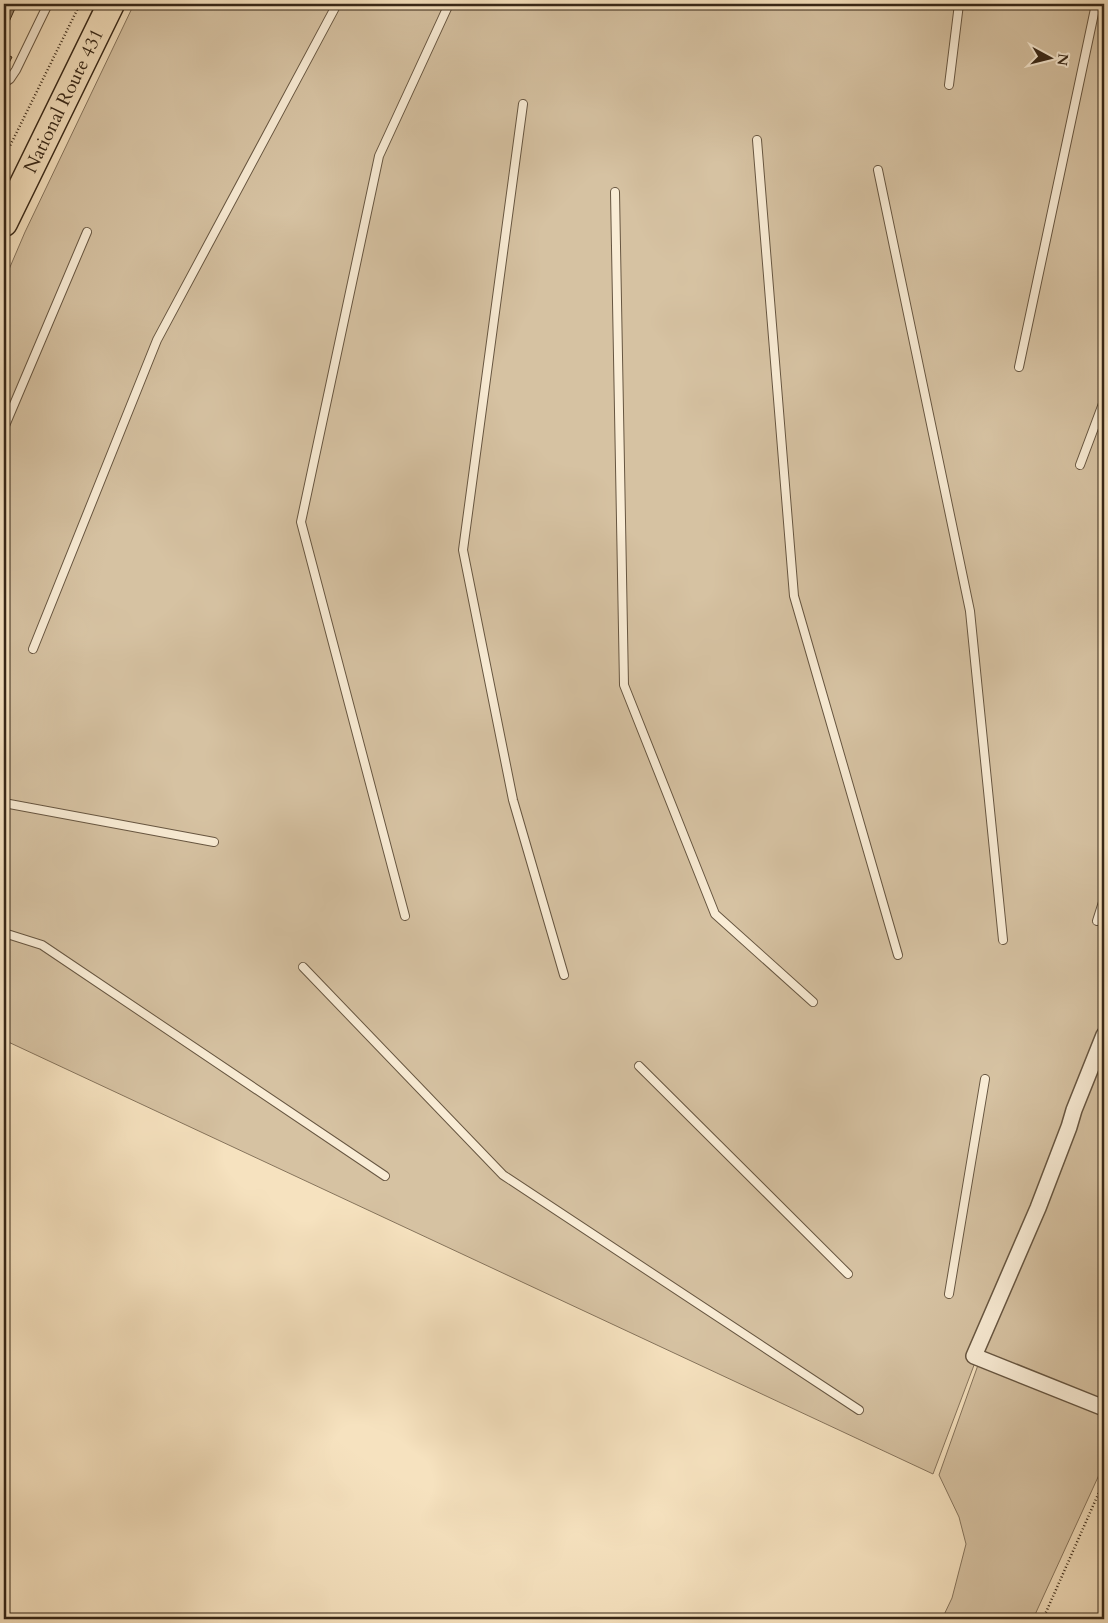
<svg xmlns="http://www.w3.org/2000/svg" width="1108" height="1623" viewBox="0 0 1108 1623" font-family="Cardo,serif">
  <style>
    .green { fill: #d6c2a2; stroke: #86745c }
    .building { fill: #9a886e; stroke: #372717 }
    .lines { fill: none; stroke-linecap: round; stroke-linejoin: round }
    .service-casing { stroke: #675641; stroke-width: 10 }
    .minor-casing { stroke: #675641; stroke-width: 18 }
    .trunk-casing { stroke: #372717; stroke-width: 29 }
    .path { stroke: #372717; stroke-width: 2.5; stroke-dasharray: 1 2.5; stroke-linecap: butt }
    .service { stroke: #f9ecd5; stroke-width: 8 }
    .minor { stroke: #f9ecd5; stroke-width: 15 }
    .trunk { stroke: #f6e2bf; stroke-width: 26 }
    .labels { text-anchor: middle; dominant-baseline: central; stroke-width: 4; stroke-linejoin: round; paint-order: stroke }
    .street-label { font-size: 19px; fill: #372717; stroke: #f9ecd5 }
  </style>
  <rect width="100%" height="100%" fill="#f6e2bf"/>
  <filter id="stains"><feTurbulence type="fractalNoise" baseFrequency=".004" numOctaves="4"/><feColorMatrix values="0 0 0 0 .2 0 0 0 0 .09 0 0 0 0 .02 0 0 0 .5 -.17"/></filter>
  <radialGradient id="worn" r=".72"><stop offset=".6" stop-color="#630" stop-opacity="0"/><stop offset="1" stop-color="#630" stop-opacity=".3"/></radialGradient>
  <path class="green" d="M 134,4 L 1104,4 L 1104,1020 L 933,1474 L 4,1040 L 4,281 L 25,232 Z
    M 1104,1051 L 1104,1404 L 982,1352 Z
    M 978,1365 L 1104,1415 L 1104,1464 L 1033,1619 L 942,1619 L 952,1598 L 966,1544 L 959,1517 L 939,1475 Z"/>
  <path class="building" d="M 4,4 L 17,4 L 4,33 Z
    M 586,4 L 639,4 L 586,9 Z
    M 5,54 L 12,57 L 7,67 L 4,66 Z"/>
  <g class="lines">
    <defs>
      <path id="service" d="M 4,83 L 10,79 L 16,70 L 48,4
        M 949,85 L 959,4
        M 523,104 L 463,550 L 513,800 L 564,975
        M 757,140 L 794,596 L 898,955
        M 878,170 L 970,611 L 1003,940
        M 615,192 L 624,685 L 715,914 L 813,1002
        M 1019,367 L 1096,4
        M 4,428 L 87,232
        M 1080,465 L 1104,401
        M 33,649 L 157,340 L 337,4
        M 4,803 L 214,842
        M 405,916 L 301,522 L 379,156 L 449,4
        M 1097,921 L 1104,899
        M 4,933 L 42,945 L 385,1176
        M 303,967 L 503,1175 L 859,1410
        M 639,1066 L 848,1274
        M 949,1294 L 985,1079"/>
      <path id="minor" d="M 1104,1035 L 1074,1110 L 1069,1127 L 1038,1208 L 974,1356 L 1104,1408"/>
      <g id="trunk">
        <path id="s1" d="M 4,223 L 111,4"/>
      </g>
    </defs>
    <use href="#service" class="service-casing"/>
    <use href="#minor" class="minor-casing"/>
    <use href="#trunk" class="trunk-casing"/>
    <path class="path" d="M 4,158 L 80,4
      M 4,254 L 9,243
      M 1043,1619 L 1104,1481"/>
    <use href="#service" class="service"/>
    <use href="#minor" class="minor"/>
    <use href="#trunk" class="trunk"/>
  </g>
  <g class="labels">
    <g class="street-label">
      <text stroke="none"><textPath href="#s1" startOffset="136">National Route 431</textPath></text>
    </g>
  </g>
  <rect width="1108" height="1623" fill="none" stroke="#f6e2bf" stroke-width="20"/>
  <rect x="5" y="5" width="1098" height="1613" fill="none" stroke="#372717" stroke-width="2.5"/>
  <rect x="10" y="10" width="1088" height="1603" fill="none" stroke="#372717"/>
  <g transform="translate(1050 58) rotate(97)" stroke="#f9ecd5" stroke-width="4" paint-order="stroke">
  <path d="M0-4L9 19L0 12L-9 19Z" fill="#372717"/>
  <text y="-8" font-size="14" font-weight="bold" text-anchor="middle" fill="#372717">N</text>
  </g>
  <rect width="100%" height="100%" filter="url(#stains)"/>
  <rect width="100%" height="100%" fill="url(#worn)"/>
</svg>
